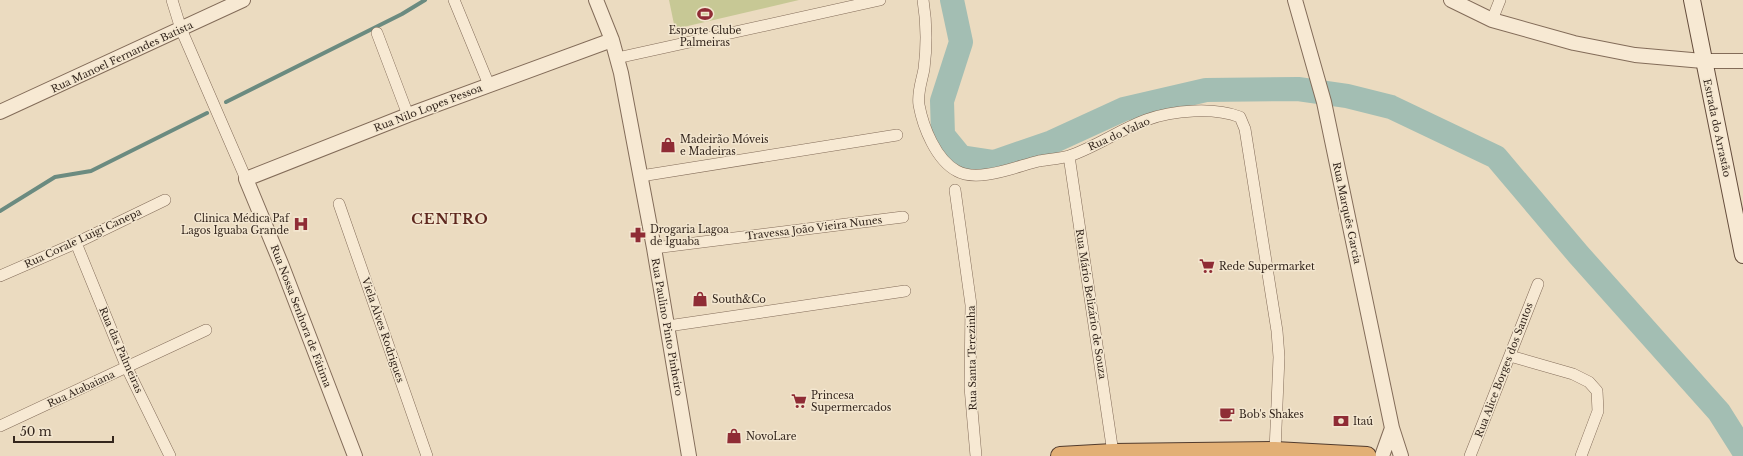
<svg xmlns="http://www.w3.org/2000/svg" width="1743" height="456" viewBox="0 0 1743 456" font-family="'Libre Baskerville',serif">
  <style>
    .green { fill: #c7c895 }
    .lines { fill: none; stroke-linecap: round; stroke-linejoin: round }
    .stream { stroke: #6b8b80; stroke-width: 4 }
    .river { stroke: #a3beb3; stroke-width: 24 }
    .minor-casing { stroke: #836c59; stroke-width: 12 }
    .tertiary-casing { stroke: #836c59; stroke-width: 16 }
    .secondary-casing { stroke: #654d3c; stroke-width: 18 }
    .trunk-casing { stroke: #513b2d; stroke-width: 20 }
    .minor { stroke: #f7e9d3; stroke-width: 11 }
    .tertiary { stroke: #f7e9d3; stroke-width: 14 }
    .secondary { stroke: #f7e9d3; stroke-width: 16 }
    .trunk { stroke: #e2b076; stroke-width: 18 }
    .labels { text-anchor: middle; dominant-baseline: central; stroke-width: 3; stroke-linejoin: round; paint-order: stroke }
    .poi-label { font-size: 10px; fill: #34261d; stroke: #f3e6cf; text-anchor: start }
    .street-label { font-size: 10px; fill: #34261d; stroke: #f3e6cf }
    .district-label { font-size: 14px; font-weight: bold; letter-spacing: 1px; fill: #5e271e; stroke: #f3e6cf }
  </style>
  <rect width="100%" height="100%" fill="#ebdbc0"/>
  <path class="green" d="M 669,0 L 799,0 L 675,29 Z"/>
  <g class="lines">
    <path class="stream" d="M 226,102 L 402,14 L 425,0
      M 0,211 L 55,177 L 91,171 L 207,113"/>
    <path class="river" d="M 952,0 L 961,42 L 942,101 L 943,135 L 961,157 L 994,162 L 1052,142 L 1124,109 L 1206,90 L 1298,89 L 1347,96 L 1391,107 L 1496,157 L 1578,254 L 1719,412 L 1743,450"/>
    <defs>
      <path id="minor" d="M 172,0 L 181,29 L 246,179
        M 454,0 L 489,85
        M 923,0 C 927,24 927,45 924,69 C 922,80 917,93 919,105 C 923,127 936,160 957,171 C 978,183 1017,166 1039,161 C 1049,159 1059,159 1069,156 C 1096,147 1119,130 1146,120 C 1173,110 1214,107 1240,117 L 1245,129 L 1277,331 L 1279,357 L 1275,451
        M 1492,20 L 1500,0
        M 377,33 L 408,115
        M 617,58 L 880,0
        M 1069,156 L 1113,453
        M 641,176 L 897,135
        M 955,190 L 971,305 L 970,387 L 976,456
        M 339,204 L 427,456
        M 76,243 L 127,368 L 170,456
        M 654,248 L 903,217
        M 0,276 L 76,243 L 165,200
        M 668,326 L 905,291
        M 1510,356 L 1573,374 L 1589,382 L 1597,391 L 1598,411 L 1581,456
        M 0,426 L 206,330
        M 1470,456 L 1538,284"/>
      <path id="tertiary" d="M 596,0 L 612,40 L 621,73 L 654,248 L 689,456
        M 1295,0 L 1324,102 L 1392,428 L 1401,456
        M 1451,0 L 1492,20 L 1574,43 L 1635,55 L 1703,61 L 1743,61
        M 0,112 L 243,0
        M 355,456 L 282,266 L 246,179 L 408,115 L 612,40
        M 1382,456 L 1392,428"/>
      <path id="secondary" d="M 1692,0 L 1743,255"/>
      <path id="trunk" d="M 1060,456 L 1113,453 L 1275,451 L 1367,456"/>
    </defs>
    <use href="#minor" class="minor-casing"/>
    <use href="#tertiary" class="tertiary-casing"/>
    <use href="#secondary" class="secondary-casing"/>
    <use href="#trunk" class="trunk-casing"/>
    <use href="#minor" class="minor"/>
    <use href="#tertiary" class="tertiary"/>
    <use href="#secondary" class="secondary"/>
    <use href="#trunk" class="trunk"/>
  </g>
  <defs>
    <symbol id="stadium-bare" viewBox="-9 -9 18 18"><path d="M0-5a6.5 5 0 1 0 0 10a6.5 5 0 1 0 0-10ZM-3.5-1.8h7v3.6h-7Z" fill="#8f2c35" stroke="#f3e6cf" stroke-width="2.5" paint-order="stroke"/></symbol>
    <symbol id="shop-bare" viewBox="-9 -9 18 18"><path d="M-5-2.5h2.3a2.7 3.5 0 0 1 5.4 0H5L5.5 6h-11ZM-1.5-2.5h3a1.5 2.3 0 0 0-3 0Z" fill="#8f2c35" stroke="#f3e6cf" stroke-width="2.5" paint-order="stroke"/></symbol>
    <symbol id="hospital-bare" viewBox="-9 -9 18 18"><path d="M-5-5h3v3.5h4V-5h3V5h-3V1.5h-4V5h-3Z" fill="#8f2c35" stroke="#f3e6cf" stroke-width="2.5" paint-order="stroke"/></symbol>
    <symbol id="pharmacy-bare" viewBox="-9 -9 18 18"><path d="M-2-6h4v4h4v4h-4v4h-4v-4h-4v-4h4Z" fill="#8f2c35" stroke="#f3e6cf" stroke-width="2.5" paint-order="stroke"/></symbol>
    <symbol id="supermarket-bare" viewBox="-9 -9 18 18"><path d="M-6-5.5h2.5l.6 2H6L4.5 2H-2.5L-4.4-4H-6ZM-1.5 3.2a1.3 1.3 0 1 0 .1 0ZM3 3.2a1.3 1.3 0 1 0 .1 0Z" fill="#8f2c35" stroke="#f3e6cf" stroke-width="2.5" paint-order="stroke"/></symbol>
    <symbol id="cafe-bare" viewBox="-9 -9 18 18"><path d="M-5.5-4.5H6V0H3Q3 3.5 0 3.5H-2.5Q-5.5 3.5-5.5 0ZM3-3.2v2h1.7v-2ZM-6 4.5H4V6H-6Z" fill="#8f2c35" stroke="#f3e6cf" stroke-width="2.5" paint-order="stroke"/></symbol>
    <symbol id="bank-bare" viewBox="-9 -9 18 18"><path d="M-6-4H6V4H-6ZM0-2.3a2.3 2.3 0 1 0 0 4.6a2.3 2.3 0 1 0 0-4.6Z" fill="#8f2c35" stroke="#f3e6cf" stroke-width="2.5" paint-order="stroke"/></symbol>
  </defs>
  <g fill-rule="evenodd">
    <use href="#stadium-bare" x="694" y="3" width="22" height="22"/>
    <use href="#shop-bare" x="657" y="134" width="22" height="22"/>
    <use href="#hospital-bare" x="290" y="213" width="22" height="22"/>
    <use href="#pharmacy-bare" x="627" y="224" width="22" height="22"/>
    <use href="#supermarket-bare" x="1196" y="255" width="22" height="22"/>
    <use href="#shop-bare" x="689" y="288" width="22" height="22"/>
    <use href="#supermarket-bare" x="788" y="390" width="22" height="22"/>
    <use href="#cafe-bare" x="1216" y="403" width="22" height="22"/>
    <use href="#bank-bare" x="1330" y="410" width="22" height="22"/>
    <use href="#shop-bare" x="723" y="425" width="22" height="22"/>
  </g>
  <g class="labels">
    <g class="poi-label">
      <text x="705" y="30" text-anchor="middle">Esporte Clube<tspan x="705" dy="12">Palmeiras</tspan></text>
      <text x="680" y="139">Madeirão Móveis<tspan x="680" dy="12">e Madeiras</tspan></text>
      <text x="289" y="218" text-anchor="end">Clinica Médica Paf<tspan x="289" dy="12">Lagos Iguaba Grande</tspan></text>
      <text x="650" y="229">Drogaria Lagoa<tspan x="650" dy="12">de Iguaba</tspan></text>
      <text x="1219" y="266">Rede Supermarket</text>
      <text x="712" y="299">South&amp;Co</text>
      <text x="811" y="395">Princesa<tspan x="811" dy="12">Supermercados</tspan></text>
      <text x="1239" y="414">Bob's Shakes</text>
      <text x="1353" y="421">Itaú</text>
      <text x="746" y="436">NovoLare</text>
    </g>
    <g class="street-label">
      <text transform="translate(122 57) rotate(-25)">Rua Manoel Fernandes Batista</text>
      <text transform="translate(428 108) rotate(-21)">Rua Nilo Lopes Pessoa</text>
      <text transform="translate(1717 128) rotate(78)">Estrada do Arrastão</text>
      <text transform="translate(1119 134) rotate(-24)">Rua do Valao</text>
      <text transform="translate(1347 213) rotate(78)">Rua Marquês Garcia</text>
      <text transform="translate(814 228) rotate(-7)">Travessa João Vieira Nunes</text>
      <text transform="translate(83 238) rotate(-25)">Rua Corale Luigi Canepa</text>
      <text transform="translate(1091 304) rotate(81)">Rua Mário Belizário de Souza</text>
      <text transform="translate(301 316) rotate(69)">Rua Nossa Senhora de Fátima</text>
      <text transform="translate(667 327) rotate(80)">Rua Paulino Pinto Pinheiro</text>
      <text transform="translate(383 330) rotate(71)">Viela Alves Rodrigues</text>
      <text transform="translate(121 350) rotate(66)">Rua das Palmeiras</text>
      <text transform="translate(972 358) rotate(-91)">Rua Santa Terezinha</text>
      <text transform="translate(1504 370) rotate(-69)">Rua Alice Borges dos Santos</text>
      <text transform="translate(81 389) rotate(-25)">Rua Atabaiana</text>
    </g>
    <g class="district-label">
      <text x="450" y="219">CENTRO</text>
    </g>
  </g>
  <path d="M14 436v6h99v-6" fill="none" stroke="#34261d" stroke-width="2"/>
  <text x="20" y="436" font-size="12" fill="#34261d" stroke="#f3e6cf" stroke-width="3" paint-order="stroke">50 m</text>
</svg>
